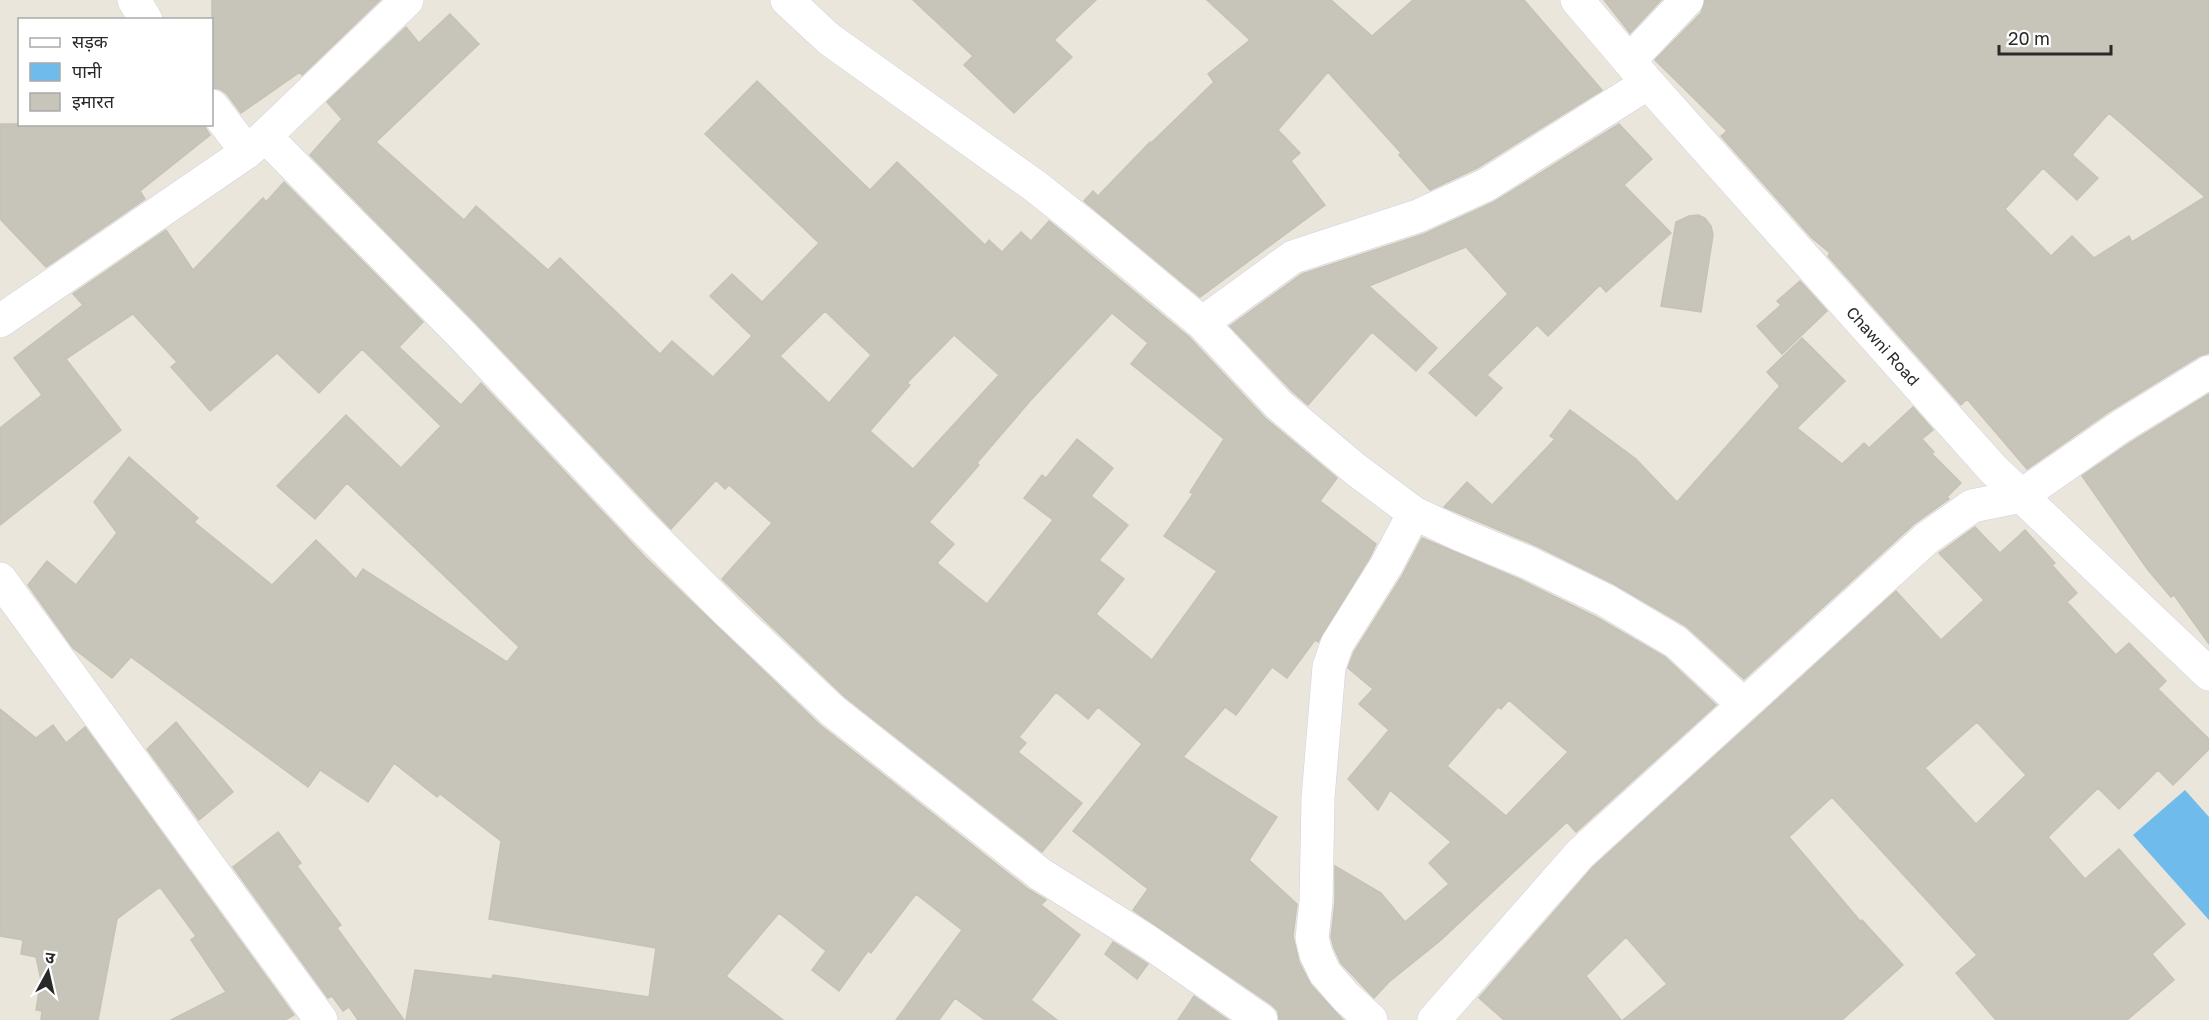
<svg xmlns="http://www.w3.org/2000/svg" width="2209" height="1020" viewBox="0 0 2209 1020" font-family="'Golos Text','Noto Sans Devanagari',sans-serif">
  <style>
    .water { fill: #6fbbec }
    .building { fill: #c7c4b9; stroke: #c6c2b5; stroke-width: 1.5; fill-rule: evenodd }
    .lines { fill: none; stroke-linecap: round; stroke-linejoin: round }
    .minor-casing { stroke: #d0d1e2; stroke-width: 34 }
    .minor { stroke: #fff; stroke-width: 33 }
    .labels { text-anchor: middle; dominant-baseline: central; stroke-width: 6; stroke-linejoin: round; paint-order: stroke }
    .street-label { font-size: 16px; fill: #292929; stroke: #fff }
  </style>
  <rect width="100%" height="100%" fill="#ebe6db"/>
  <path class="water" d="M 2185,790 L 2209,817 L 2209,920 L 2133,835 Z"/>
  <path class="building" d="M 212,0 L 380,0 L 302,75 L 300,72 L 241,113 L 227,94 L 220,89 L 212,88 Z
    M 913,0 L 1096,0 L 1054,40 L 1072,57 L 1014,113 L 964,65 L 973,56 Z
    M 1207,0 L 1331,0 L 1372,36 L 1413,0 L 1524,0 L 1602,90 L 1477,168 L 1430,190 L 1399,155 L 1401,153 L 1328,72 L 1278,130 L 1300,153 L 1291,161 L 1325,205 L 1200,297 L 1084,201 L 1093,191 L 1098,196 L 1150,142 L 1151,143 L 1214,82 L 1208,74 L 1250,40 Z
    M 1604,0 L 1661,0 L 1630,33 Z
    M 1705,0 L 2209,0 L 2209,353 L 2199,356 L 2110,411 L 2027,469 L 1967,399 L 1961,405 L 1828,256 L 1830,253 L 1812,238 L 1721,136 L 1727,131 L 1655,60 L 1701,13 ZM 2109,113 L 2205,197 L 2132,242 L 2129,236 L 2094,258 L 2072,236 L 2051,256 L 2005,209 L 2043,168 L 2077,200 L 2098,178 L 2072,155 Z
    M 450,14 L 479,44 L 376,142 L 464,220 L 476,206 L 548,270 L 560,258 L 660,354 L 672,341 L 713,377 L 752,336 L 710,296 L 732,274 L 762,302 L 819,243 L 705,134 L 757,81 L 870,190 L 897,162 L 985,245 L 989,240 L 1002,252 L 1021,232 L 1031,241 L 1049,221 L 1189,337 L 1265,418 L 1337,478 L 1320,501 L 1376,544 L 1370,557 L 1318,642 L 1315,640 L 1287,678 L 1272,667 L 1236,715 L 1225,707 L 1183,757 L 1277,817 L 1249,860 L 1297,904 L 1293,936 L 1299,962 L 1311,985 L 1343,1020 L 1279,1020 L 1278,1011 L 1272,1005 L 1133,910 L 1148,889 L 1073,831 L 1142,744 L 1098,707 L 1088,719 L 1056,692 L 1019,737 L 1026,743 L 1018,752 L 1082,803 L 1042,852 L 845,697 L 722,579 L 772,523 L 729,485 L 725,489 L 716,480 L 671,529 L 474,321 L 310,155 L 342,119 L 327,102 L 406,27 L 419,43 ZM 825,311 L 871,355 L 829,403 L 780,356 ZM 1112,313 L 1148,343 L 1131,364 L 1224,439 L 1190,492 L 1193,494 L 1164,536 L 1217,571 L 1152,660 L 1096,614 L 1124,579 L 1099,560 L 1128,525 L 1091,496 L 1113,468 L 1077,439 L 1046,478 L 1042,475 L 1024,498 L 1053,520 L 987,604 L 937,563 L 954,544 L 929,522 L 979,465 L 977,463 L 1030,401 ZM 954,335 L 999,375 L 913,469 L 870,431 L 910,385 L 907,383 Z
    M 0,124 L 203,124 L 210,135 L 140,191 L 145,199 L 46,267 L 0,219 Z
    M 1619,124 L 1652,159 L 1624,185 L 1671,233 L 1606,292 L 1600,285 L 1548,336 L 1537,325 L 1487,375 L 1502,388 L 1476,416 L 1429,373 L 1508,294 L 1466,247 L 1369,286 L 1437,348 L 1416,371 L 1372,332 L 1308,405 L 1292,391 L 1230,326 L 1302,274 L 1424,234 L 1494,202 Z
    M 284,182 L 423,322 L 399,347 L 461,405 L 481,383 L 645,557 L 820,725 L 1028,889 L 1046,900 L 1041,905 L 1080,935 L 1031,1000 L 1057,1020 L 985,1020 L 955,998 L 939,1020 L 896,1020 L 962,930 L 916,894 L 871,953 L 868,951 L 839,991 L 812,970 L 826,951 L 779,913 L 726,976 L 783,1020 L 406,1020 L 415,970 L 492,979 L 493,975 L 649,997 L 656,948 L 489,919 L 501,841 L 440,794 L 437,797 L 394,763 L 368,802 L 320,770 L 308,787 L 131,657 L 112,678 L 73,648 L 28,585 L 47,561 L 76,585 L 117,533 L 94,502 L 129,457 L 198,518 L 194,522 L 272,585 L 316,540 L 356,579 L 363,569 L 507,662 L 519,647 L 347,483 L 315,519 L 277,486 L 346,415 L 401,468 L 441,426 L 362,349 L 319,393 L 277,353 L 210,411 L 171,367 L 177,362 L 133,314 L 66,359 L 121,430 L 0,525 L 0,428 L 42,395 L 14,358 L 83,305 L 73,294 L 166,230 L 193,270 L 263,198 L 266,202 Z
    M 1698,215 L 1705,218 L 1711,226 L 1713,235 L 1701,312 L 1661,306 L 1676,222 L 1689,216 Z
    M 1800,281 L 1827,311 L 1782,354 L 1757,326 L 1781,305 L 1777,301 Z
    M 1802,338 L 1845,381 L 1797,428 L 1842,464 L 1864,443 L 1869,448 L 1913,407 L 1933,430 L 1922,439 L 1934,452 L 1932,454 L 1961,483 L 1947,497 L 1949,499 L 1914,524 L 1744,679 L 1686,626 L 1614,584 L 1537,546 L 1444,507 L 1467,482 L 1492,505 L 1555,439 L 1550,436 L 1570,410 L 1636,459 L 1677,502 L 1780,386 L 1767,372 Z
    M 2209,394 L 2209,644 L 2174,595 L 2171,597 L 2148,570 L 2082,476 L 2130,443 Z
    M 1975,527 L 2000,553 L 2025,530 L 2055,563 L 2052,565 L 2077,593 L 2067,602 L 2116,655 L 2129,643 L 2166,681 L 2158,689 L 2209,739 L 2209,749 L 2173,785 L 2158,770 L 2119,809 L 2098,788 L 2048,837 L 2085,879 L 2119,849 L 2185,924 L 2152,954 L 2174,980 L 2127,1020 L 1996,1020 L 1956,973 L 1977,955 L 1832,797 L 1789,837 L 1861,922 L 1862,920 L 1903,965 L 1842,1020 L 1623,1020 L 1667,984 L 1626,937 L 1586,976 L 1621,1020 L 1504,1020 L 1479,998 L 1593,867 L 1896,591 L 1941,640 L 1984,600 L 1939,553 ZM 1977,722 L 2026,775 L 1976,824 L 1925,768 Z
    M 1422,538 L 1521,580 L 1596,617 L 1665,657 L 1716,705 L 1576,832 L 1567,822 L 1441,940 L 1389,982 L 1374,998 L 1341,963 L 1334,948 L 1331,937 L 1335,902 L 1335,866 L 1381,893 L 1405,922 L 1449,884 L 1429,863 L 1451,842 L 1390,790 L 1378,810 L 1348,779 L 1389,730 L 1359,704 L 1373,689 L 1348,668 L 1354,652 L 1402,576 ZM 1509,700 L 1568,752 L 1506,816 L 1447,766 L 1498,707 L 1501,709 Z
    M 0,709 L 36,738 L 53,725 L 66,743 L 85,727 L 294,1015 L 285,1020 L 171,1020 L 226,992 L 191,940 L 196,936 L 160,887 L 117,919 L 98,1020 L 41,1020 L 42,1011 L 36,1010 L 41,980 L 36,957 L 21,954 L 23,940 L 0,936 Z
    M 176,722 L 233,792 L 199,820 L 147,749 Z
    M 278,832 L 301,863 L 297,866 L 341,925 L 337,928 L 404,1020 L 358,1020 L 349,1007 L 343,1011 L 332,996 L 328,998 L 233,867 Z
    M 1113,942 L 1148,964 L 1137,979 L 1105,954 Z
    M 1194,996 L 1228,1020 L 1178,1020 Z"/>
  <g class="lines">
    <defs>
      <path id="minor" d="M 134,0 L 146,20
        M 787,0 L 829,39 L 1035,186 L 1093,232 L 1202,323 L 1279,405 L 1355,469 L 1414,513 L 1461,535 L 1529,563 L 1605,600 L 1676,642 L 1744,705
        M 1577,0 L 1648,83 L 1993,469 L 2209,674
        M 1629,61 L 1687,0
        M 212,106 L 247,152
        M 265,136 L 461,334 L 640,524 L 727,611 L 833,711 L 1040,874 L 1147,941 L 1261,1020
        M 0,321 L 247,152 L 265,136 L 407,0
        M 1202,323 L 1293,257 L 1418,216 L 1486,185 L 1648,83
        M 0,579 L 321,1020
        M 1371,1020 L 1346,997 L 1325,973 L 1316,954 L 1312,938 L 1316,902 L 1318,798 L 1329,667 L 1337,644 L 1386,566 L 1414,513
        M 1434,1020 L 1580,854 L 1927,538 L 1972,506 L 2021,496 L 2120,427 L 2209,372"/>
    </defs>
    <use href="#minor" class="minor-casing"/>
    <use href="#minor" class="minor"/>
  </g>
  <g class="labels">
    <g class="street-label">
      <text transform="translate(1883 346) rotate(48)">Chawni Road</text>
    </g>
  </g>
  <rect x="18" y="18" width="195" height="108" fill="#ffffff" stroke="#a9a9a9" stroke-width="1.5"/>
  <rect x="30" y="38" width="30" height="9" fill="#ffffff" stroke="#a9a9a9" stroke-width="1.5"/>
  <text x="72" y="48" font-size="18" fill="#292929">सड़क</text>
  <rect x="30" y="63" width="30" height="18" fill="#6fbbec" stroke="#a9a9a9" stroke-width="1.5"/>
  <text x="72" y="78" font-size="18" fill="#292929">पानी</text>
  <rect x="30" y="93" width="30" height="18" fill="#c7c4b9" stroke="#a9a9a9" stroke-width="1.5"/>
  <text x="72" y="108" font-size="18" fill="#292929">इमारत</text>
  <g transform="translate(48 972) rotate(8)" stroke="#ffffff" stroke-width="4.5" paint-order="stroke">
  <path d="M0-4.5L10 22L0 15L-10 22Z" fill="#292929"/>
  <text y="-9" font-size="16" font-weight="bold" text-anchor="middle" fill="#292929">उ</text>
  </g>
  <path d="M1999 45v9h112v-9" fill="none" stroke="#292929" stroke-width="3"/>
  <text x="2008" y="45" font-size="18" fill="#292929" stroke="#ffffff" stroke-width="4.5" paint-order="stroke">20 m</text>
</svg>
